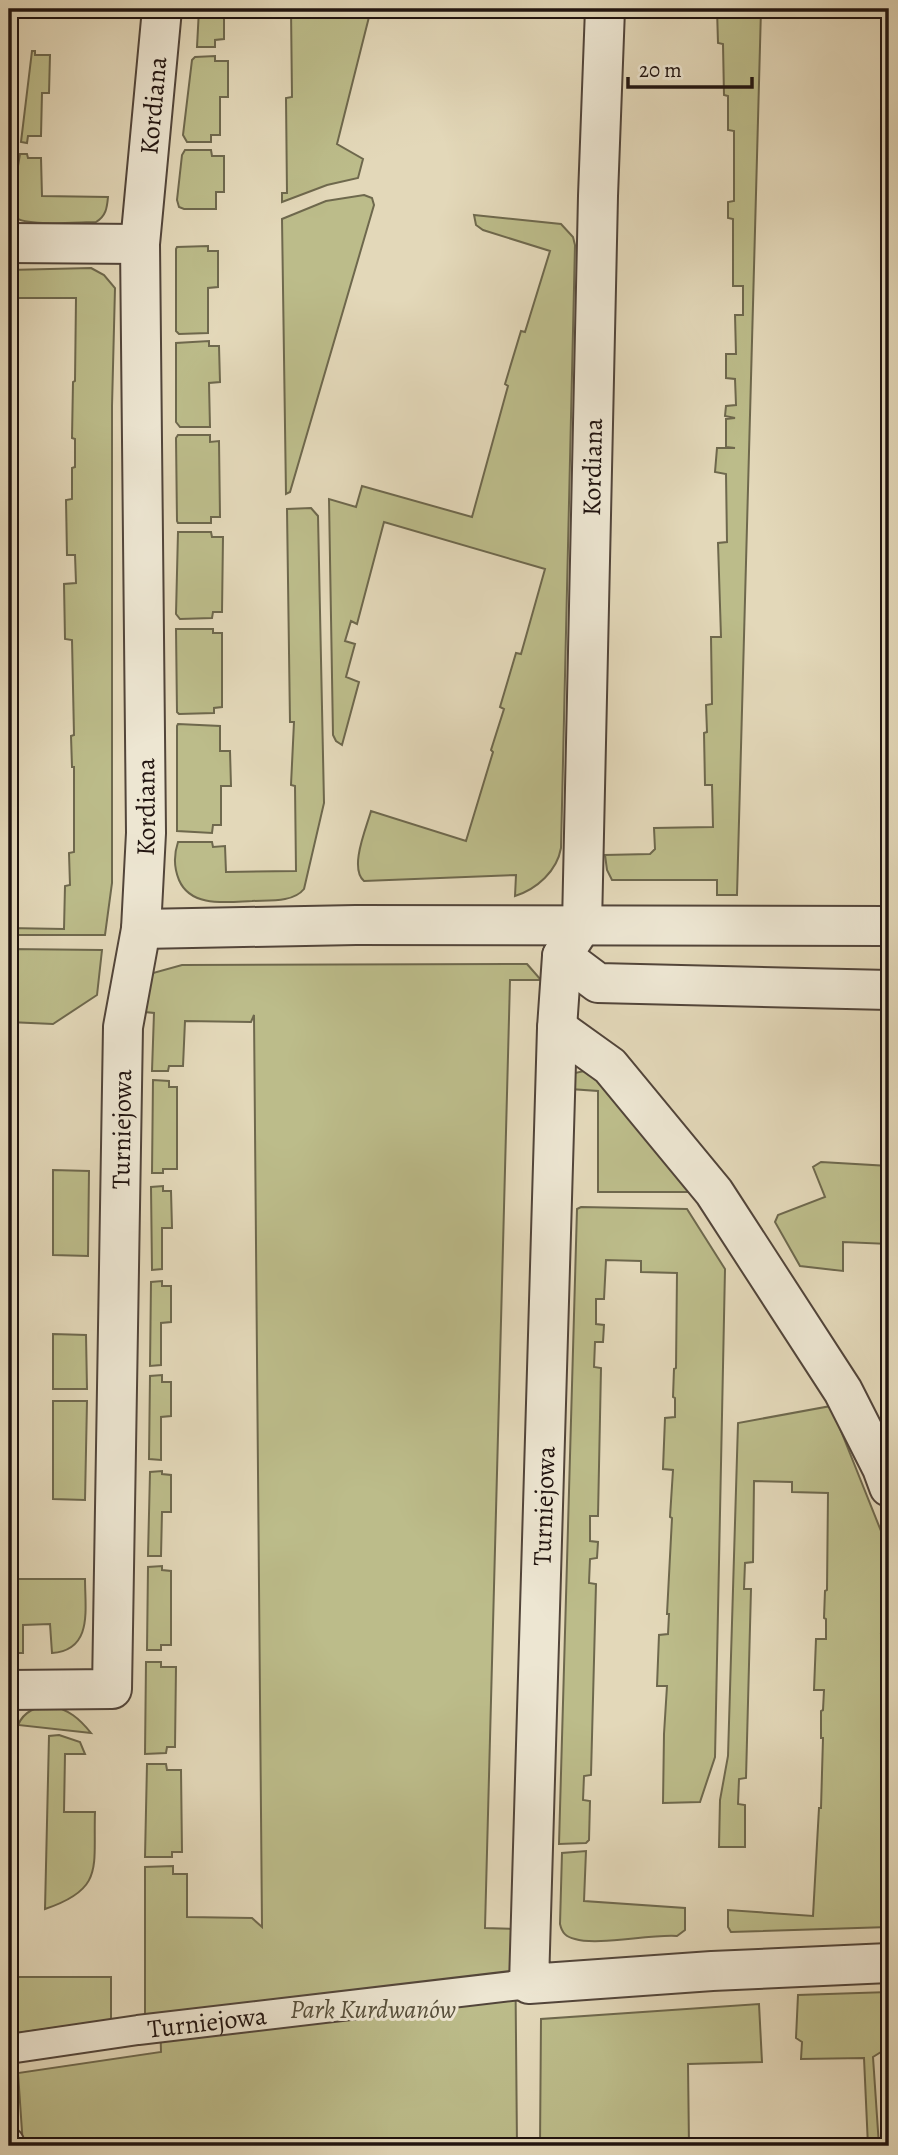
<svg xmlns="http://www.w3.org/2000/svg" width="898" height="2155" viewBox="0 0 898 2155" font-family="Alegreya,serif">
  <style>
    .green { fill: #bcbc8a; stroke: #6e684d; stroke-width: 2 }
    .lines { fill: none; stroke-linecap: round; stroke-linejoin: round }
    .pedestrian-casing { stroke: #52453a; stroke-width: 32 }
    .minor-casing { stroke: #52453a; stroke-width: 42 }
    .pedestrian { stroke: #ede6d2; stroke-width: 28 }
    .minor { stroke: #ede6d2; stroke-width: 38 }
    .labels { text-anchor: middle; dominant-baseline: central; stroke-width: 6; stroke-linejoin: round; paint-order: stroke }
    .street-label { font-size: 26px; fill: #211410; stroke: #ede6d2 }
    .park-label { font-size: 26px; font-style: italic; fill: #574f3b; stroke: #ede6d2 }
  </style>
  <rect width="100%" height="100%" fill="#e3d8b9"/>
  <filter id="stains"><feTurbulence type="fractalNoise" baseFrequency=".00286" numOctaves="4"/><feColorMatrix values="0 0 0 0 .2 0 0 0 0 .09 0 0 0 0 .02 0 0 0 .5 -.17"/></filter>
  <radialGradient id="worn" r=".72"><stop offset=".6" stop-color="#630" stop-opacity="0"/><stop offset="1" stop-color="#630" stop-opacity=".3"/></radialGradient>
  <path class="green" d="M 199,9 L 224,9 L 224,39 L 215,40 L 215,47 L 197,47 Z
    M 291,9 L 371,9 L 337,144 L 363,159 L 358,178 L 327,185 L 282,202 L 282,193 L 287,193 L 286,98 L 292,97 Z
    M 717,9 L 761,9 L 737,895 L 717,895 L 717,880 L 612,880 L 607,870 L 605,855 L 650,854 L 655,849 L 654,828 L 713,827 L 712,785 L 705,785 L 704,733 L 707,732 L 706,705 L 712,704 L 711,637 L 721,637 L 718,543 L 727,542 L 726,474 L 715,472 L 717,448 L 735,448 L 726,447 L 726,419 L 735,418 L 725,416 L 726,406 L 736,405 L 735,379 L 726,378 L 726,354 L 736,354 L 735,315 L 743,315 L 743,286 L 733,286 L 733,219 L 728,218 L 728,202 L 734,201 L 734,131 L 728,130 L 728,96 L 724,95 L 723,44 L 718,43 Z
    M 32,51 L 35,51 L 35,55 L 50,55 L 49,93 L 42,93 L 41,136 L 28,136 L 27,143 L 21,142 Z
    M 215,56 L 215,61 L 228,61 L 228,97 L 220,97 L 220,135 L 211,135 L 211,142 L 187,142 L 183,135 L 192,60 L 195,57 Z
    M 185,150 L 211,150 L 212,156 L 224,156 L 224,192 L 216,192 L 216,209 L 184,209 L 179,207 L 177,200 L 182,155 Z
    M 20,154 L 27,154 L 28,158 L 41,158 L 42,196 L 108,197 C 107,208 106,216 96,222 C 79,222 26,227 15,217 C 11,214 12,212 11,207 Z
    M 364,195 L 372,198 L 374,205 L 290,492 L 286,494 L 282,219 L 326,201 Z
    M 474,215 L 561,224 L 573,237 L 575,245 L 561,848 C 557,871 537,889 515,896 L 516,875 L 364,881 C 349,868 366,829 371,811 L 466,841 L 493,752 L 491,750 L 504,709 L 500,707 L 516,653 L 521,654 L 545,569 L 384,522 L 357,624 L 351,621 L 345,641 L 355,644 L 346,677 L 359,682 L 342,745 L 336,741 L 333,735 L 329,499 L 356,507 L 362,486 L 472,517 L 508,386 L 505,384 L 521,331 L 525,332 L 550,251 L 483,230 L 476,225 Z
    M 208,246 L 208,251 L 218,251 L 218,287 L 208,288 L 208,333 L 179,334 L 176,331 L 176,249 L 177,247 Z
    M 91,268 L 104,275 L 115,288 L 112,406 L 112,883 L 105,935 L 9,935 L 9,928 L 64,929 L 65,886 L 70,885 L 69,853 L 74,852 L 74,767 L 72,767 L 71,736 L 74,735 L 72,640 L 65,639 L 64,584 L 76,583 L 75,555 L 67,555 L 66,500 L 72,499 L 72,468 L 75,467 L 75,439 L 72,438 L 73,382 L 75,381 L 76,298 L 9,298 L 9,270 Z
    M 209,341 L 209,346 L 219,346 L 220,382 L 209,383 L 210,427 L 180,427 L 176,422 L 176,343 Z
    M 178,435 L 210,435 L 210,442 L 219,441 L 220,517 L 211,517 L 211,523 L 178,523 L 177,521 L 176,438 Z
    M 311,508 L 318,516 L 324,803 L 304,889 C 293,903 267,900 252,901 C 227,902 191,908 179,880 C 174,868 174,854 178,842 L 212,842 L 213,847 L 225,846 L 226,872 L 296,871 L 295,786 L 291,785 L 294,722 L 290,722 L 287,509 Z
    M 178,532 L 211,532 L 212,537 L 223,537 L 222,612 L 213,612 L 212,618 L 180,619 L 176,614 Z
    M 176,629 L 213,629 L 213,633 L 222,633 L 222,707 L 214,708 L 214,713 L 179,714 L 177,712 Z
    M 178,724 L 220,726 L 220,751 L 230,751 L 231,786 L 221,786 L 221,825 L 213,825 L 212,833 L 177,831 L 177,726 Z
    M 9,949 L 102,950 L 97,995 L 53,1024 L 9,1022 Z
    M 527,964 L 541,980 L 510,980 L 485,1928 L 515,1929 L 517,2146 L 23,2146 L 18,2073 L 161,2052 L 160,2014 L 145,2016 L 145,1867 L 173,1866 L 173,1874 L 187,1874 L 187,1917 L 252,1918 L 262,1927 L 254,1015 L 251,1022 L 185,1021 L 183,1066 L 169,1066 L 168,1071 L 152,1071 L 154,1013 L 145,1012 L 146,995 L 153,973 L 182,965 Z
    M 589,1070 L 687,1188 L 687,1192 L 598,1192 L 598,1091 L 570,1089 L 570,1074 Z
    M 153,1080 L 169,1081 L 169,1087 L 177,1087 L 177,1169 L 163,1169 L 163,1173 L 152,1173 Z
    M 821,1162 L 889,1166 L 889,1244 L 843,1242 L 843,1271 L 800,1266 L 775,1222 L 778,1215 L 825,1197 L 813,1167 Z
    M 53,1170 L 89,1171 L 88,1256 L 53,1255 Z
    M 163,1186 L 163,1191 L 171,1191 L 172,1228 L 162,1228 L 162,1269 L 152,1270 L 151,1187 Z
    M 581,1207 L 687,1209 L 725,1269 L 715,1757 L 700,1802 L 663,1803 L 664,1734 L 667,1686 L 657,1686 L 659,1635 L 668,1634 L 669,1614 L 667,1614 L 672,1518 L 670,1517 L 673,1470 L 663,1469 L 665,1418 L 675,1417 L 675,1398 L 673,1397 L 674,1369 L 676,1368 L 677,1273 L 641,1272 L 641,1261 L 606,1260 L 604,1299 L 596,1299 L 596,1324 L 604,1325 L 603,1342 L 595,1342 L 594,1367 L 601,1368 L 598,1516 L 590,1516 L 590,1541 L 598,1542 L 597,1558 L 590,1559 L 589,1583 L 596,1584 L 591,1775 L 584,1776 L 583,1800 L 590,1801 L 589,1840 L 586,1843 L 559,1844 L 577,1209 Z
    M 162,1281 L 162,1286 L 171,1286 L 171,1322 L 161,1323 L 161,1365 L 150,1366 L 151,1282 Z
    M 53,1334 L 86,1335 L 87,1389 L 53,1389 Z
    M 162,1375 L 162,1382 L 171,1382 L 171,1416 L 161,1417 L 161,1460 L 149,1459 L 150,1376 Z
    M 53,1401 L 87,1401 L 85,1500 L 53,1499 Z
    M 831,1406 L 889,1551 L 889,1631 L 881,1634 L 889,1666 L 889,1927 L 731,1932 L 728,1927 L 728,1910 L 813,1916 L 819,1808 L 821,1808 L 823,1738 L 821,1738 L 821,1711 L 823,1710 L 824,1690 L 814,1690 L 816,1639 L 826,1639 L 826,1619 L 824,1618 L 825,1591 L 827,1590 L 828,1493 L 792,1492 L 792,1482 L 754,1481 L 753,1562 L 745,1563 L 744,1589 L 751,1589 L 746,1778 L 739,1779 L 738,1804 L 745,1805 L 745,1847 L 719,1847 L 720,1800 L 728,1756 L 738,1423 Z
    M 162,1471 L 162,1474 L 171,1475 L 171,1512 L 162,1512 L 161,1556 L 148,1556 L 150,1472 Z
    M 162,1566 L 162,1570 L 171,1571 L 171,1645 L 161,1645 L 161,1650 L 147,1650 L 148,1567 Z
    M 9,1579 L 85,1579 C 85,1610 93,1650 52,1653 L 50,1624 L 23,1625 L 23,1653 L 9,1653 Z
    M 146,1662 L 161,1662 L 161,1667 L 176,1667 L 175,1747 L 167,1747 L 166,1753 L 145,1754 Z
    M 50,1705 C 69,1710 79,1718 91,1733 L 18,1725 C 24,1711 36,1707 50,1705 Z
    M 59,1735 L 80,1742 L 85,1754 L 65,1754 L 64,1812 L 95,1812 C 93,1867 105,1889 45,1909 L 49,1736 Z
    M 147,1764 L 166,1764 L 167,1770 L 181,1770 L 182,1852 L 172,1852 L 172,1857 L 145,1857 Z
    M 586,1851 L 584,1901 L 685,1908 L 685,1930 L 677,1936 C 649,1934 598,1946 575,1939 C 566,1937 562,1933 560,1924 L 562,1853 Z
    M 9,1977 L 111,1977 L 111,2020 L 10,2034 Z
    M 889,1992 L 889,2047 L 873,2057 L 879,2146 L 868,2146 L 864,2058 L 801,2059 L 802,2042 L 796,2038 L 798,1995 Z
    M 759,2004 L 762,2062 L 688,2064 L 689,2146 L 540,2146 L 541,2019 Z"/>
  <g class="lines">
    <defs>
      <g id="pedestrian">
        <path id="s1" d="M 9,2049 L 138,2030 L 529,1984"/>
        <path d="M 9,2142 L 9,2146"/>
      </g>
      <g id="minor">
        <path d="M 9,243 L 140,244"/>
        <path d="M 582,925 L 562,956 L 557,1028 L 529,1984 L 712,1971 L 889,1963"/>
        <path id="s2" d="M 582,925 L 598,196 L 605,9"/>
        <path d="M 141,929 L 356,925 L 889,926"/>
        <path d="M 562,956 L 598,983 L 889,990"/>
        <path d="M 557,1028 L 610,1066 L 714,1192 L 843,1391 L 882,1468 L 889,1487"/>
        <path id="s3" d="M 9,1690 L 112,1689 L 123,1027 L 141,929 L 146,833 L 140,244 L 162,9"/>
      </g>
    </defs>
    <use href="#pedestrian" class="pedestrian-casing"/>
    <use href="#minor" class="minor-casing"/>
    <use href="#pedestrian" class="pedestrian"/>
    <use href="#minor" class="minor"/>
  </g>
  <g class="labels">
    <g class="street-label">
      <text stroke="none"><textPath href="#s3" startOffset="1689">Kordiana</textPath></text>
      <text stroke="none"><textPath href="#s2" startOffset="458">Kordiana</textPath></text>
      <text stroke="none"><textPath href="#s3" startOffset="987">Kordiana</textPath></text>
      <text stroke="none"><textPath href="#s3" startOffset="663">Turniejowa</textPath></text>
      <text transform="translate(544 1506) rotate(-88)">Turniejowa</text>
      <text stroke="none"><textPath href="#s1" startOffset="200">Turniejowa</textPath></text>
    </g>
    <g class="park-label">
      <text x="373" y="2009">Park Kurdwanów</text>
    </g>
  </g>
  <rect width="898" height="2155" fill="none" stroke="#e3d8b9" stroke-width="35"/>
  <rect x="10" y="10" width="877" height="2134" fill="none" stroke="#211410" stroke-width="3.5"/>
  <rect x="18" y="18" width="863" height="2120" fill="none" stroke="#211410" stroke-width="2"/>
  <path d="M628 77v10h124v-10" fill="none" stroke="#211410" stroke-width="3.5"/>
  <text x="639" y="77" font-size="21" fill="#211410" stroke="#ede6d2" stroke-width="5" paint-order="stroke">20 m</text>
  <rect width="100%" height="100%" filter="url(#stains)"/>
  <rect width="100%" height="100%" fill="url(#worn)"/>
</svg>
